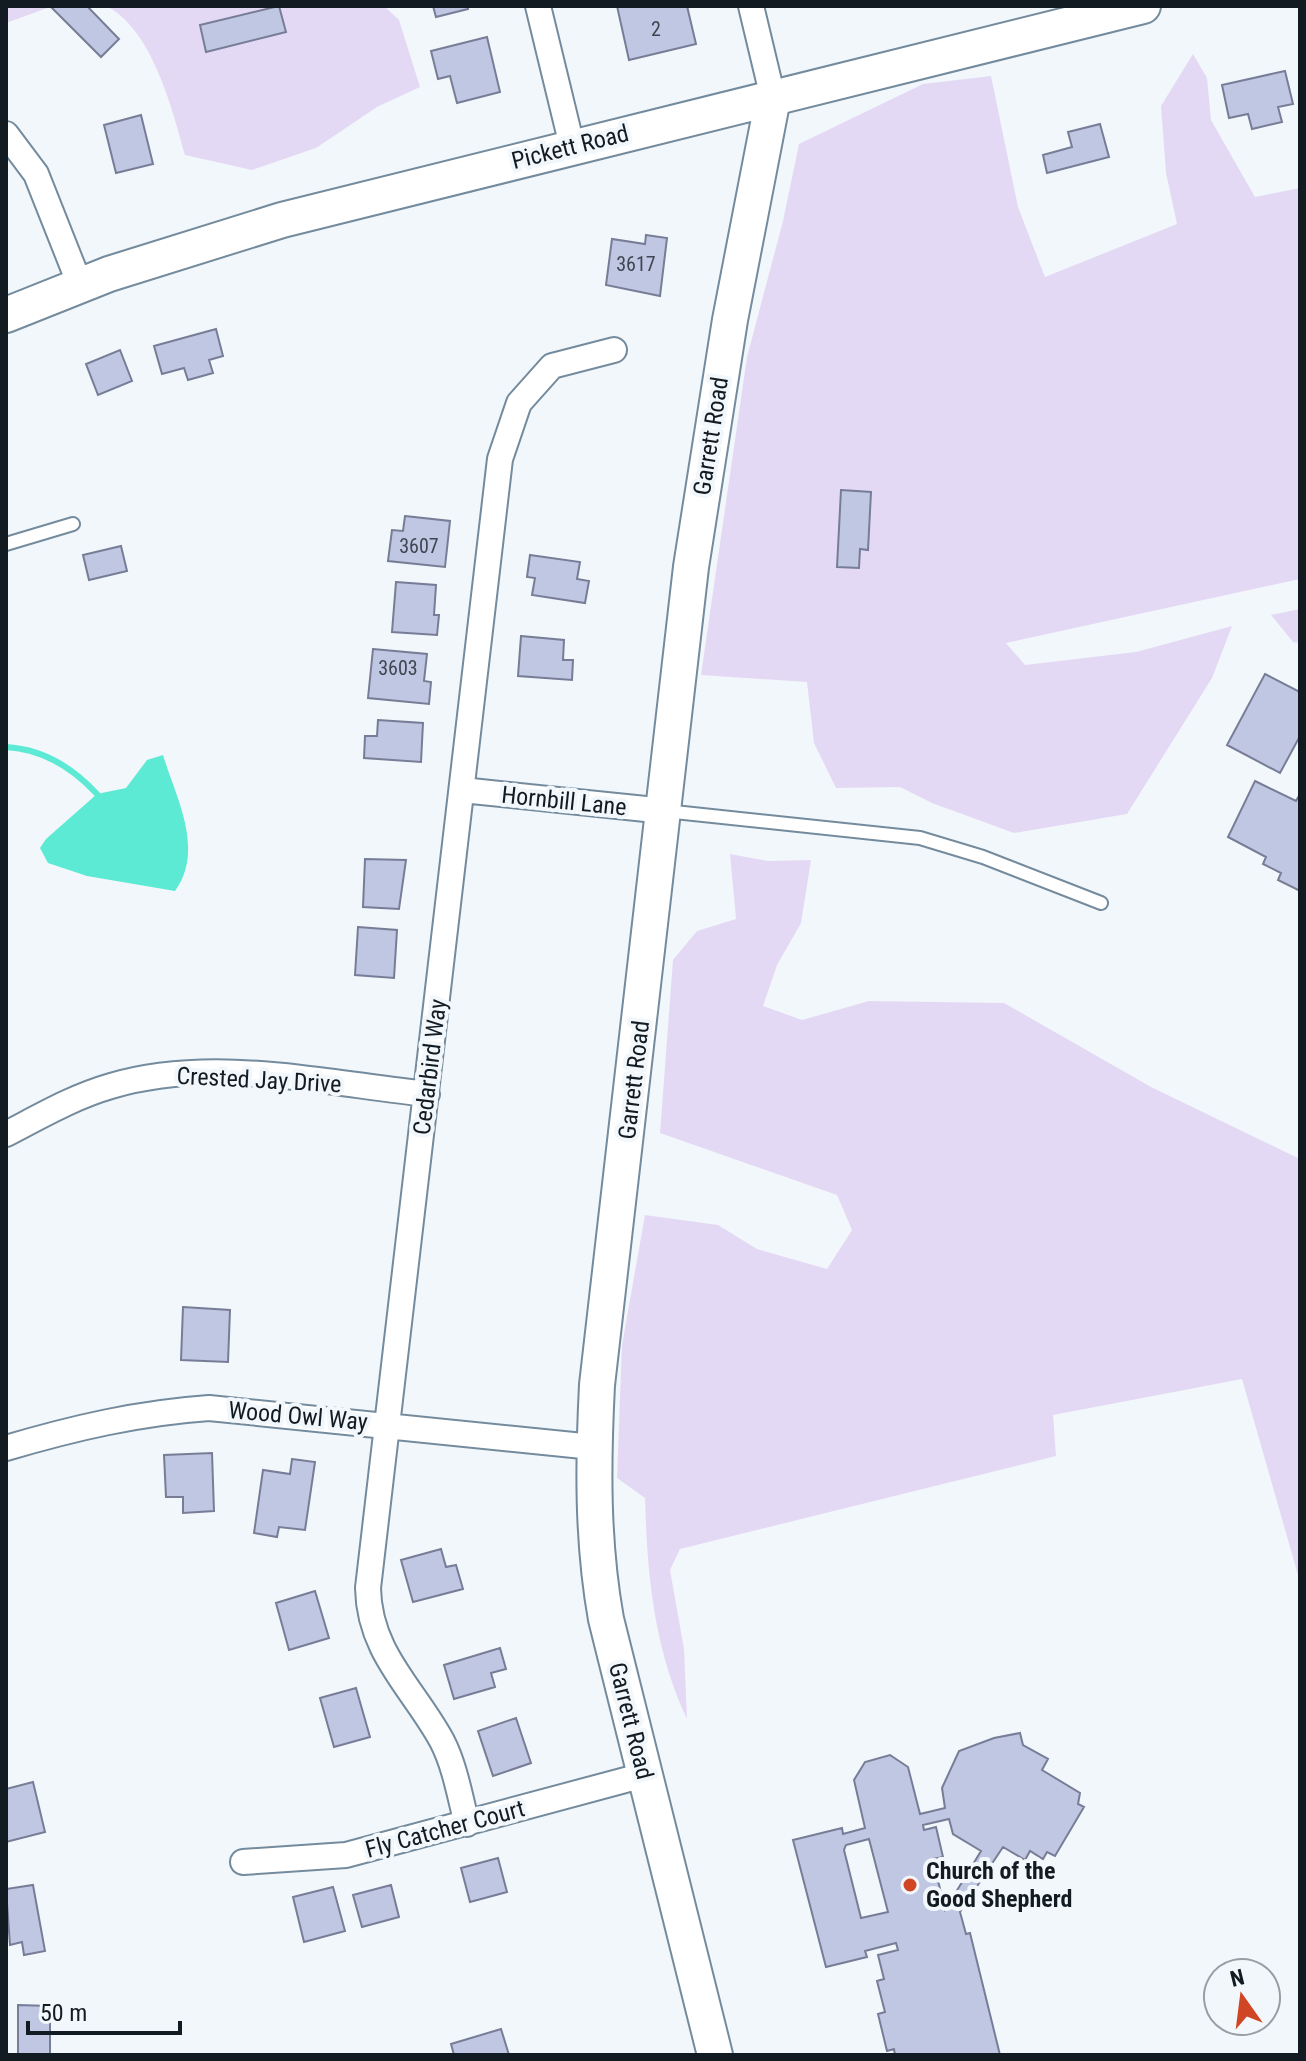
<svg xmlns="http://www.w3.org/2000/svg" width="1306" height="2061" viewBox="0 0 1306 2061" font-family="'Roboto Condensed',sans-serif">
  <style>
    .green { fill: #e4d9f5 }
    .water { fill: #5cead5 }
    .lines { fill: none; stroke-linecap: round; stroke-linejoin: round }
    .stream { stroke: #5cead5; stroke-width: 6 }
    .building { fill: #c0c7e2; stroke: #777d96; stroke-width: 2; fill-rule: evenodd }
    .lane-casing { stroke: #748b9d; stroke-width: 16 }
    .street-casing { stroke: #748b9d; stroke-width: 28 }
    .secondary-casing { stroke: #748b9d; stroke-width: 38 }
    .lane { stroke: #fff; stroke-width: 12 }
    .street { stroke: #fff; stroke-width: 24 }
    .secondary { stroke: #fff; stroke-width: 34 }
    .poi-dot { fill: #d04625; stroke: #f2f7fb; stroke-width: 3 }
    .labels { text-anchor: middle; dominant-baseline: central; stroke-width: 8; stroke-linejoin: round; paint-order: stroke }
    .number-label { font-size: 20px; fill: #3e4652 }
    .street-label { font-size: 24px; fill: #121b22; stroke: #f2f7fb }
    .poi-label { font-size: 24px; font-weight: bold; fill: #121b22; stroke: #f2f7fb; text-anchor: start }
  </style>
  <rect width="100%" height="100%" fill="#f2f7fb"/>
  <path class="green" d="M 6,6 L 53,6 L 6,23 Z
    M 106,6 L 384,6 L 399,20 L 420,87 L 377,107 L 316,148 L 252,170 L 185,155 C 172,108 152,29 106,6 Z
    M 1193,54 L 1207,78 L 1211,120 L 1255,197 L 1300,188 L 1300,579 L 1006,643 L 1025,665 L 1136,652 L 1232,626 L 1212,678 L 1127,814 L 1014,833 L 932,803 L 900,787 L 836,788 L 814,743 L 807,682 L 701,675 L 747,357 L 783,221 L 799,144 L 923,84 L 991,76 L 1018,207 L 1045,277 L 1177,224 L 1166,173 L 1161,106 Z
    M 1300,609 L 1300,643 L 1293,642 L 1271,615 Z
    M 730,854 L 768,861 L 811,860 L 801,923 L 777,965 L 763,1006 L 802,1020 L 869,1001 L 1004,1003 L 1151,1087 L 1300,1159 L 1300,1582 L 1242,1379 L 1053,1415 L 1056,1456 L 680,1549 L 670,1570 L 684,1649 L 687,1719 C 654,1649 647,1574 645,1498 L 617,1478 L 622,1345 L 645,1215 L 718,1225 L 757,1249 L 827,1269 L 852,1230 L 837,1195 L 660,1133 L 673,960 L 697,931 L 736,919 Z"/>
  <path class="water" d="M 163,755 C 176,798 205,849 175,891 L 87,876 L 48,863 L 40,848 L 46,839 L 97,794 L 126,788 L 147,760 Z"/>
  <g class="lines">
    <path class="stream" d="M 6,747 C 43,749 72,767 97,794"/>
  </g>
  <path class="building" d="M 50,6 L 87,6 L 119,39 L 101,57 Z
    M 279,6 L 286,32 L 206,52 L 200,25 Z
    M 433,6 L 467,6 L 468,9 L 436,17 Z
    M 617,6 L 687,6 L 696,44 L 629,60 Z
    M 487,37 L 500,92 L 457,103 L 450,76 L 438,79 L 431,51 Z
    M 1285,71 L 1293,104 L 1278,107 L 1282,122 L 1252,129 L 1248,114 L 1229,118 L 1222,85 Z
    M 141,115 L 153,164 L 116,173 L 104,125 Z
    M 1100,124 L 1109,157 L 1047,173 L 1043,155 L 1072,147 L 1068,132 Z
    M 646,235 L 667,238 L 660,296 L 606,285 L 612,239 L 645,244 Z
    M 216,329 L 223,356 L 209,360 L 213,373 L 188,380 L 184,368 L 162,374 L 154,346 Z
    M 120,350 L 132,381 L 98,395 L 86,364 Z
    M 841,490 L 871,492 L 868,550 L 860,549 L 859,568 L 837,567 Z
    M 405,516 L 450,521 L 445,567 L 388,561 L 392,530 L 403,531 Z
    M 121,546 L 127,571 L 89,580 L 83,555 Z
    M 530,555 L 580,562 L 577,579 L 589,581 L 585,603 L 532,595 L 535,578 L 527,577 Z
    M 396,582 L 436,585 L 434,615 L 439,615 L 437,635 L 392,632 Z
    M 521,636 L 564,640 L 563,660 L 573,660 L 572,680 L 518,676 Z
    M 373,649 L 427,654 L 424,681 L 431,682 L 429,704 L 368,698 Z
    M 1265,674 L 1300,692 L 1300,736 L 1280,773 L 1227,745 Z
    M 378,720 L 423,723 L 421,762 L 364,758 L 365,736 L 377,736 Z
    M 1255,781 L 1296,801 L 1300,794 L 1300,891 L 1278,880 L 1281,873 L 1263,864 L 1266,857 L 1228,837 Z
    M 365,859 L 406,860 L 399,909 L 363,907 Z
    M 358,927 L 397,930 L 394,978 L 355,975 Z
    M 183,1307 L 230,1310 L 228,1362 L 181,1360 Z
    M 212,1453 L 214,1511 L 183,1513 L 183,1497 L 166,1497 L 164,1455 Z
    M 292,1459 L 315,1462 L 305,1530 L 279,1527 L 277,1537 L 254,1533 L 263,1470 L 290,1474 Z
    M 441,1549 L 446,1567 L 456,1565 L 463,1589 L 413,1602 L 401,1560 Z
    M 315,1591 L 329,1638 L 289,1650 L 276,1603 Z
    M 500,1648 L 506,1669 L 491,1673 L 495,1687 L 454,1699 L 444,1665 Z
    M 356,1688 L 370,1737 L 334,1747 L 320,1698 Z
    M 516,1718 L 531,1763 L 493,1776 L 478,1731 Z
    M 1020,1733 L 1023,1745 L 1048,1759 L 1042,1770 L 1080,1793 L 1078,1804 L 1084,1807 L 1055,1856 L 1047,1852 L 1043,1859 L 1030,1851 L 1025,1860 L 1003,1847 L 960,1912 L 966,1934 L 970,1933 L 1000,2055 L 895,2055 L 894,2049 L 887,2051 L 878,2014 L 885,2012 L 877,1981 L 884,1979 L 878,1955 L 898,1950 L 896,1943 L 865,1951 L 867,1957 L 826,1967 L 793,1840 L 842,1828 L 843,1834 L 865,1828 L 854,1780 L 865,1762 L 890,1755 L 908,1767 L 920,1814 L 945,1808 L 942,1788 L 959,1751 L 994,1738 ZM 949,1819 L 953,1834 L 981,1851 L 945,1910 L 933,1859 L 943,1857 L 936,1827 L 924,1830 L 923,1825 ZM 869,1839 L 888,1912 L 861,1918 L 844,1850 L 846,1845 Z
    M 33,1782 L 45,1832 L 6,1842 L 6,1789 Z
    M 498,1858 L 507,1892 L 470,1902 L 461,1868 Z
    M 33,1885 L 45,1951 L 24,1955 L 22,1942 L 10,1945 L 6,1889 Z
    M 391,1885 L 399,1917 L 362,1927 L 353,1895 Z
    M 333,1887 L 345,1931 L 304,1942 L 293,1897 Z
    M 18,2005 L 50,2006 L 50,2055 L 18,2055 Z
    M 501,2029 L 509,2055 L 454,2055 L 451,2044 Z"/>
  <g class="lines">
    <defs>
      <path id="lane" d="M 6,544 L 73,524
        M 665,811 L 920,838 L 983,857 L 1101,903"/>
      <path id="street" d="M 538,6 L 572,146
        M 751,6 L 773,98
        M 6,134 L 36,174 L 80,285
        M 462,790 L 665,811
        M 6,1134 C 41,1116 73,1097 111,1086 C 212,1056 325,1083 427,1094
        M 6,1448 C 74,1428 138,1413 209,1408 L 593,1447
        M 467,1824 C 460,1797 455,1766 442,1741 C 414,1689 369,1653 368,1588 L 500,459 L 519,403 L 552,366 L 614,350
        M 243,1862 L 346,1855 L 644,1775"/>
      <path id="secondary" d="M 6,315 L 109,274 L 282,220 L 1143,6
        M 715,2055 L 606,1619 C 592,1541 593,1464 597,1385 L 691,567 L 730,320 L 773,98"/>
    </defs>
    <use href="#lane" class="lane-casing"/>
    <use href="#street" class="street-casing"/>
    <use href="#secondary" class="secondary-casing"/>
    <use href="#lane" class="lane"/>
    <use href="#street" class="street"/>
    <use href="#secondary" class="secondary"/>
  </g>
  <circle class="poi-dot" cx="910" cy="1885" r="8"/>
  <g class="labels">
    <g class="number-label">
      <text x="656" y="29">2</text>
      <text x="636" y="264">3617</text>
      <text x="419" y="546">3607</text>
      <text x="398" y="668">3603</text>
    </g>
    <g class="street-label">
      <text transform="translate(570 147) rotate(-14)">Pickett Road</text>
      <text transform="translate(711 436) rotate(-81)">Garrett Road</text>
      <text transform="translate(564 801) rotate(6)">Hornbill Lane</text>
      <text transform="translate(430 1067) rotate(-83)">Cedarbird Way</text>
      <text transform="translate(259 1080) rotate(3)">Crested Jay Drive</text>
      <text transform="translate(634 1080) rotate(-83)">Garrett Road</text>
      <text transform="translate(298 1416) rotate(5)">Wood Owl Way</text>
      <text transform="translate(631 1721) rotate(76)">Garrett Road</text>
      <text transform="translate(445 1829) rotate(-15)">Fly Catcher Court</text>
    </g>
    <g class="poi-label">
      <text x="926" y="1871">Church of the<tspan x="926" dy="28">Good Shepherd</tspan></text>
    </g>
  </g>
  <rect width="1306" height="2061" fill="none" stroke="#121b22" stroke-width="16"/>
  <g transform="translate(1242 1997) rotate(346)"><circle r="38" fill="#f2f7fb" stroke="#989fa4" stroke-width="2"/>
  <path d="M0-6L14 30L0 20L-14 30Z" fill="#d04625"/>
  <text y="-12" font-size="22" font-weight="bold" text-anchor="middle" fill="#121b22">N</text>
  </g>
  <path d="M28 2021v12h152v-12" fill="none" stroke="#121b22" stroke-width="4"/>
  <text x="40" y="2021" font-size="24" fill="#121b22" stroke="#f2f7fb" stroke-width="6" paint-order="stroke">50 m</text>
</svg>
